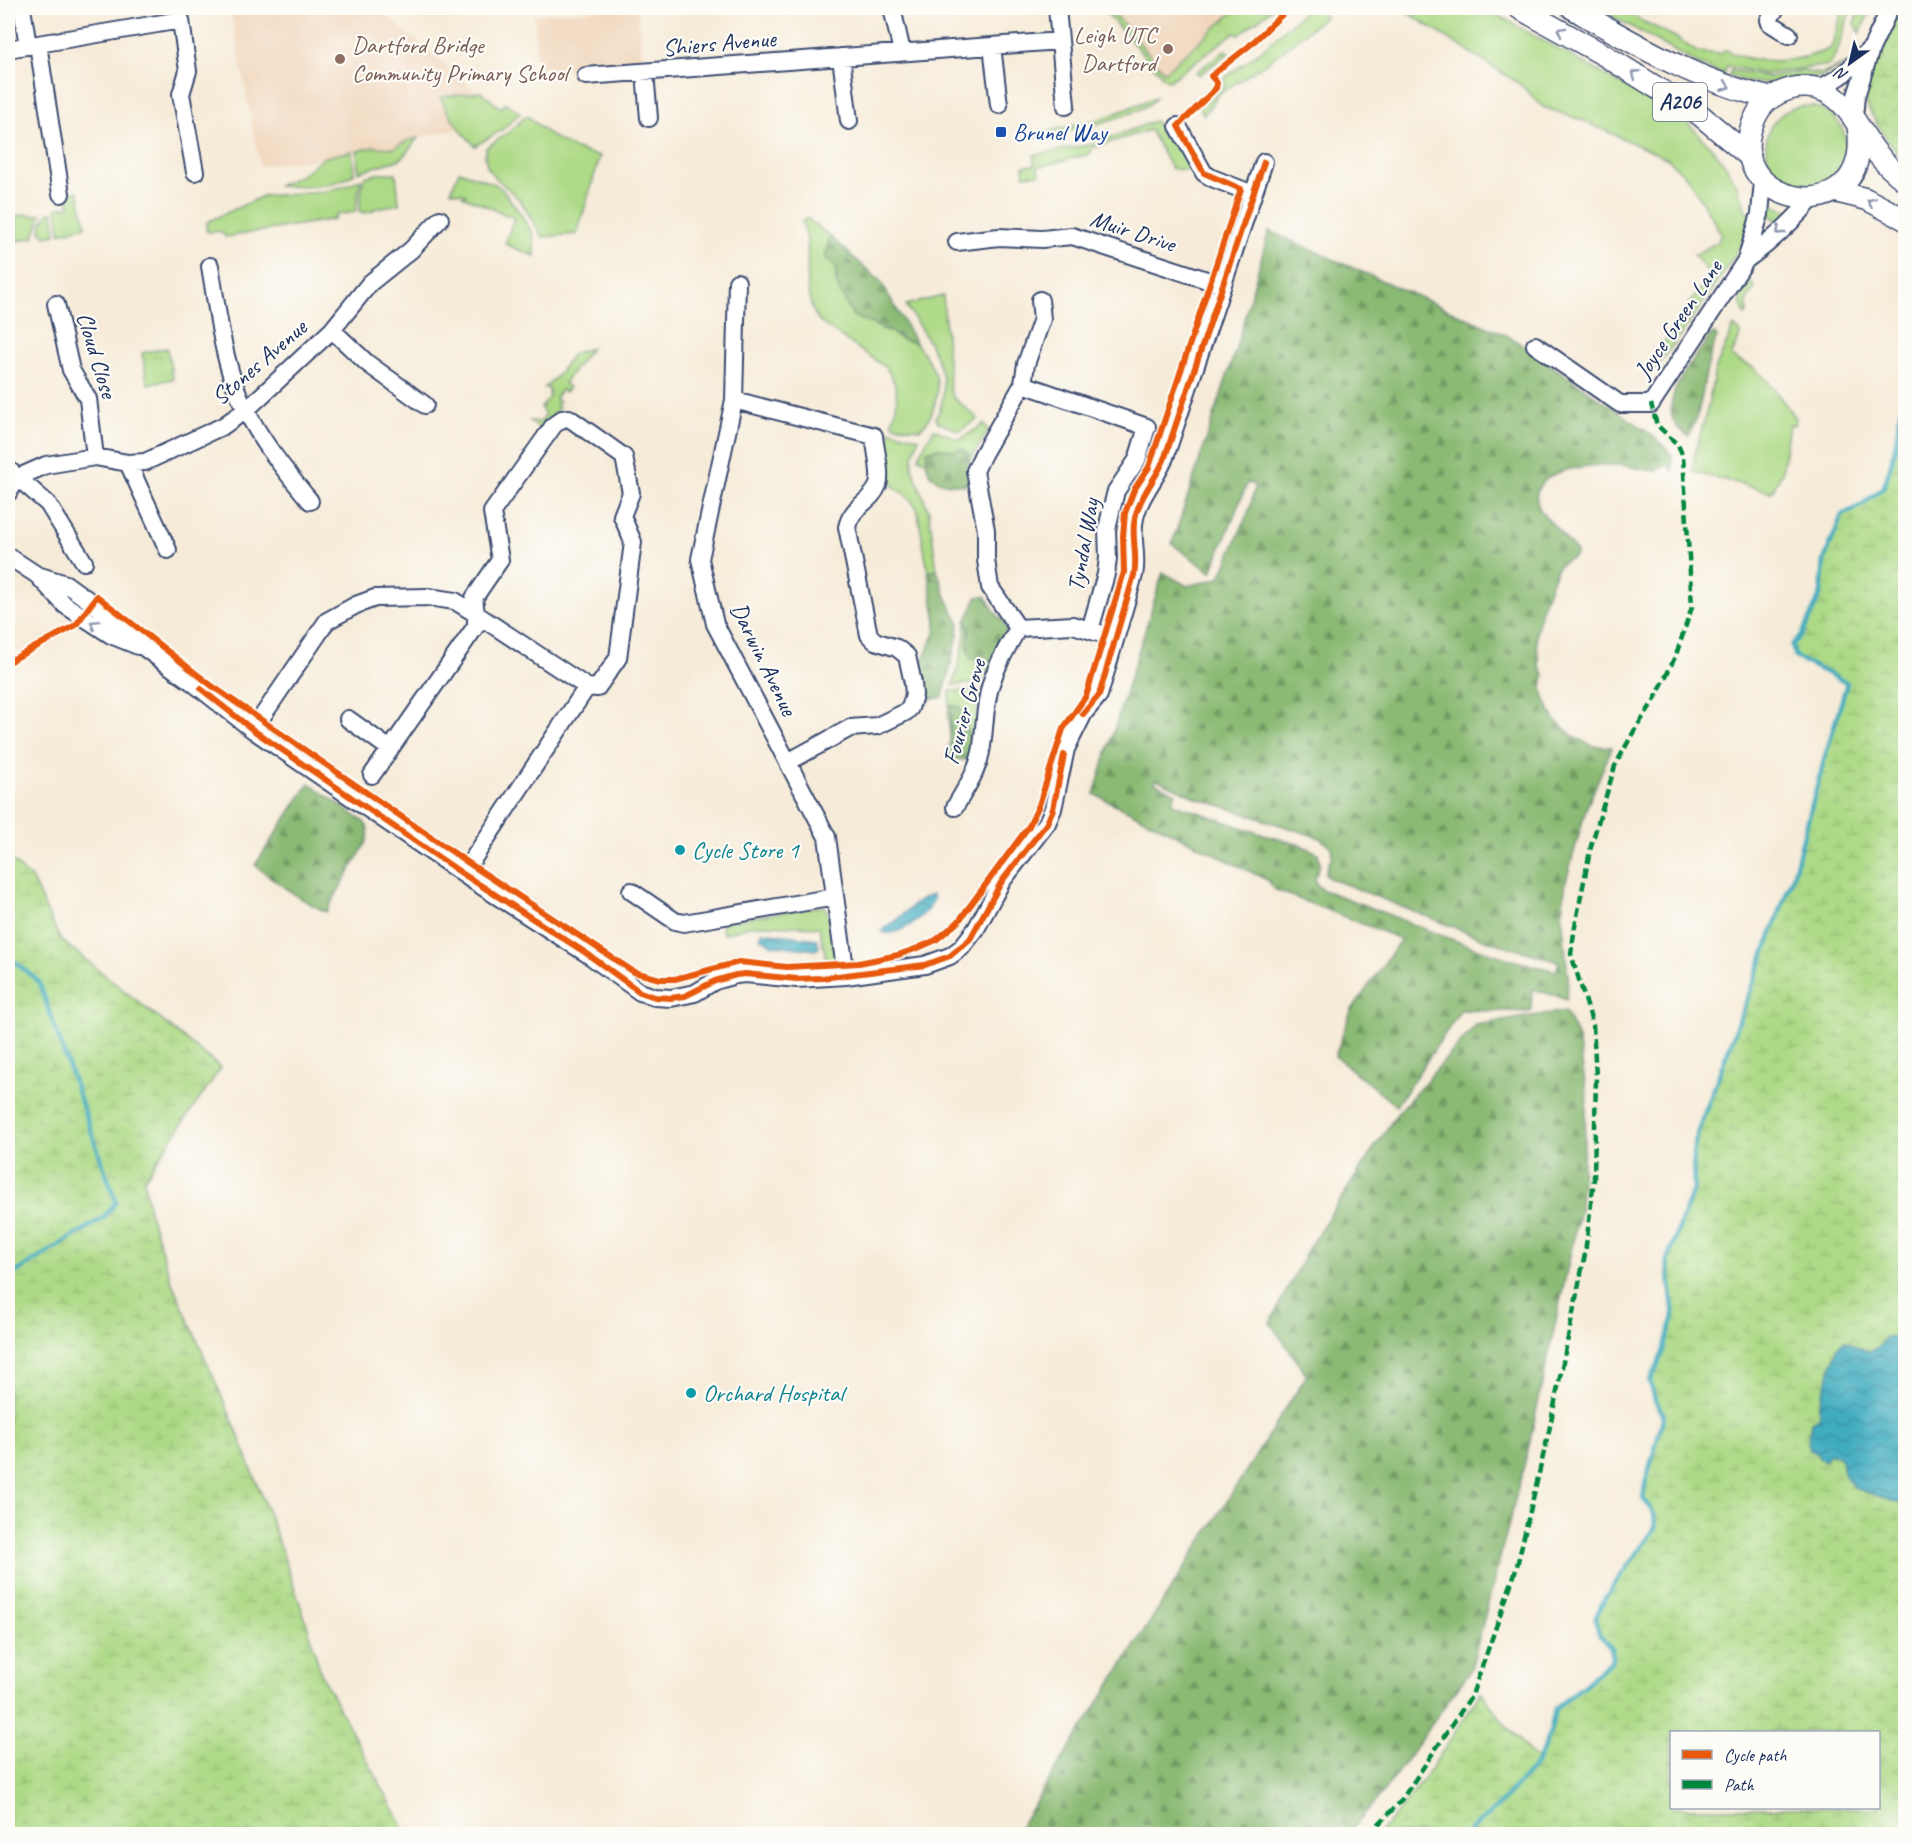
<svg xmlns="http://www.w3.org/2000/svg" width="1913" height="1842" viewBox="0 0 1913 1842" font-family="Caveat,sans-serif">
  <style>
    .built { fill: #f0d6bc }
    .green { fill: #adda86; stroke: #648472; stroke-width: 1.5 }
    .forest { fill: url(#forest-firs); stroke: #527468; stroke-width: 1.5; fill-rule: evenodd }
    .wetland { fill: url(#wetland-marsh); stroke: #648472; stroke-width: 1.5; fill-rule: evenodd }
    .park { fill: url(#park-crowns); stroke: #648472; stroke-width: 1.5 }
    .water { fill: url(#water-waves); stroke: #2e6e8f; stroke-width: 1.5 }
    .lines { fill: none; stroke-linecap: round; stroke-linejoin: round }
    .stream { stroke: #41acc0; stroke-width: 4.5 }
    .minor-casing { stroke: #3c4b70; stroke-width: 20 }
    .major-casing { stroke: #3c4b70; stroke-width: 24 }
    .minor { stroke: #fff; stroke-width: 16 }
    .major { stroke: #fff; stroke-width: 21 }
    .quiet { stroke: #00873e; stroke-width: 4.5; stroke-dasharray: 9 4.5; stroke-linecap: butt }
    .cycleway-casing { stroke: #fdfcf7; stroke-width: 10 }
    .cycleway { stroke: #e8590c; stroke-width: 6 }
    .oneway { stroke: #8d97ae }
    .education-dot { fill: #8d6e63; stroke: #fdfcf7; stroke-width: 2 }
    .transit-dot { fill: #1a4fb4; stroke: #fdfcf7; stroke-width: 2 }
    .culture-dot { fill: #0f9aa8; stroke: #fdfcf7; stroke-width: 2 }
    .labels { text-anchor: middle; dominant-baseline: central; stroke-width: 4.5; stroke-linejoin: round; paint-order: stroke }
    .shield { fill: #fdfcf7; stroke: #5f6c8c; stroke-width: 1.5 }
    .shield-label { font-size: 22px; font-weight: bold; fill: #1b2f5e }
    .education-label { font-size: 24px; fill: #785e54; stroke: #fdfcf7; text-anchor: end }
    .street-label { font-size: 24px; fill: #1b2f5e; stroke: #fdfcf7 }
    .transit-label { font-size: 24px; fill: #164399; stroke: #fdfcf7; text-anchor: start }
    .culture-label { font-size: 24px; fill: #0d838f; stroke: #fdfcf7; text-anchor: start }
  </style>
  <defs>
    <pattern id="forest-firs" width="22" height="20" patternUnits="userSpaceOnUse" patternTransform="scale(1.5)"><rect width="22" height="20" fill="#8aba73"/><path d="M5 1l3.5 6h-7zM16 11l3.5 6h-7z" fill="#709862"/></pattern>
    <pattern id="wetland-marsh" width="20" height="14" patternUnits="userSpaceOnUse" patternTransform="scale(1.5)"><rect width="20" height="14" fill="#adda86"/><path d="M1 5h8M5 5V1M11 12h8M15 12V8" fill="none" stroke="#94bb76"/></pattern>
    <pattern id="park-crowns" width="20" height="18" patternUnits="userSpaceOnUse" patternTransform="scale(1.5)"><rect width="20" height="18" fill="#adda86"/><path d="M2 6a3 3 0 1 1 6 0M12 15a3 3 0 1 1 6 0" fill="none" stroke="#94bb76"/></pattern>
    <pattern id="water-waves" width="16" height="10" patternUnits="userSpaceOnUse" patternTransform="scale(1.5)"><rect width="16" height="10" fill="#41acc0"/><path d="M0 5q4-4 8 0t8 0" fill="none" stroke="#368c9f"/></pattern>
  </defs>
  <rect width="100%" height="100%" fill="#fdfcf7"/>
  <filter id="ink" filterUnits="userSpaceOnUse"><feTurbulence type="fractalNoise" baseFrequency=".0167" numOctaves="2"/><feDisplacementMap in="SourceGraphic" scale="12" xChannelSelector="R" yChannelSelector="G"/><feConvolveMatrix kernelMatrix="1 2 1 2 8 2 1 2 1" color-interpolation-filters="sRGB"/></filter>
  <filter id="wash" filterUnits="userSpaceOnUse"><feTurbulence type="fractalNoise" baseFrequency=".008" numOctaves="4" result="noise"/><feDisplacementMap in="SourceGraphic" scale="24" xChannelSelector="R" yChannelSelector="G"/><feGaussianBlur stdDeviation="1.35" result="paint"/><feColorMatrix in="noise" values="0 0 0 0 0 0 0 0 0 0 0 0 0 0 0 0 0 1.4 0 .05"/><feComposite in="paint" operator="in"/></filter>
  <g filter="url(#wash)">
    <rect width="100%" height="100%" fill="#f6ebd8"/>
    <path class="built" d="M 230,8 L 377,8 L 479,93 L 441,97 L 448,114 L 458,129 L 409,140 L 394,148 L 373,147 L 332,157 L 260,166 Z
      M 617,8 L 638,8 L 642,63 L 550,72 L 550,67 L 537,67 L 534,15 Z
      M 1110,8 L 1238,8 L 1164,73 Z"/>
    <path class="green" d="M 1102,8 L 1110,8 L 1164,72 L 1238,8 L 1273,8 L 1239,35 L 1234,33 L 1169,81 L 1163,77 Z
      M 1308,8 L 1316,8 L 1325,17 L 1275,57 L 1218,95 L 1204,115 L 1200,108 L 1226,84 L 1223,79 L 1262,50 Z
      M 1400,8 L 1485,8 L 1682,118 C 1711,145 1737,172 1746,212 L 1753,214 L 1749,229 L 1738,251 L 1685,329 L 1655,369 L 1649,365 L 1710,274 L 1694,255 L 1718,242 L 1721,233 L 1689,180 L 1668,159 L 1584,121 L 1543,107 L 1520,84 Z
      M 1598,8 L 1624,8 L 1642,21 L 1675,37 L 1697,52 L 1720,54 L 1725,50 C 1756,66 1800,63 1831,48 L 1843,8 L 1851,8 L 1837,52 L 1829,65 L 1765,74 L 1727,66 L 1724,75 L 1696,63 Z
      M 1859,8 L 1871,8 L 1860,33 L 1855,23 Z
      M 1225,50 L 1229,53 L 1199,75 L 1196,72 Z
      M 1850,62 L 1821,77 L 1796,78 L 1774,83 L 1749,82 L 1729,76 L 1731,70 L 1769,77 L 1800,71 L 1822,74 Z
      M 481,92 L 501,108 L 506,103 L 520,113 L 502,130 L 475,146 C 460,131 449,117 440,97 Z
      M 1156,97 C 1147,116 1055,134 1033,138 L 1031,135 L 1101,119 Z
      M1766 146a40 40 0 1 1 80 0a40 40 0 1 1-80 0Z
      M 526,116 L 529,117 C 548,136 573,151 600,156 L 577,234 L 543,237 L 520,200 L 494,176 L 487,166 L 485,156 L 486,148 L 509,132 Z
      M 1155,121 L 1162,136 C 1181,135 1186,155 1194,169 L 1181,170 L 1171,168 L 1150,130 L 1092,148 L 1090,154 L 1038,167 L 1039,174 L 1024,175 L 1023,166 L 1034,165 L 1034,155 L 1093,144 Z
      M 418,138 L 401,159 L 358,172 L 357,151 L 373,147 L 394,148 L 409,140 Z
      M 352,151 L 354,174 C 329,189 305,187 277,186 L 300,176 L 323,158 Z
      M 459,171 L 495,184 L 502,189 L 518,210 L 533,234 L 535,256 L 505,244 L 514,218 L 463,196 L 466,194 L 451,191 Z
      M 380,173 L 396,173 L 399,204 L 373,209 L 373,211 L 364,213 L 359,211 L 363,180 L 365,177 Z
      M 361,179 L 355,212 L 335,215 L 335,219 L 225,237 L 223,233 L 218,231 L 208,232 L 206,230 L 207,222 L 263,196 L 323,192 L 346,186 Z
      M 78,191 L 86,226 L 60,233 L 57,208 L 70,206 L 67,193 Z
      M 1770,204 L 1789,211 L 1789,214 L 1781,222 L 1766,214 Z
      M 49,212 L 53,212 L 56,234 L 46,236 L 41,232 L 41,224 Z
      M 30,214 L 31,216 L 42,214 C 38,222 37,228 34,237 L 16,241 L 15,220 L 9,217 Z
      M 807,218 L 830,236 L 825,257 L 836,268 L 836,281 L 841,294 L 853,316 L 891,332 L 901,339 L 916,343 C 923,353 933,365 936,376 C 940,391 933,422 919,429 L 894,425 L 892,422 C 899,403 899,383 885,367 L 821,323 C 796,294 816,253 802,222 Z
      M 1750,281 L 1755,288 C 1749,295 1744,301 1748,311 L 1745,315 L 1739,299 Z
      M 943,296 L 950,389 L 953,397 L 978,419 L 959,431 L 938,422 L 936,418 C 958,376 927,341 906,305 Z
      M 1734,326 L 1741,333 L 1731,357 L 1752,367 L 1766,379 L 1796,418 L 1794,425 L 1789,424 L 1782,472 L 1772,492 L 1693,472 L 1694,458 L 1708,406 L 1715,370 Z
      M 591,348 L 564,383 L 569,387 L 565,392 L 561,390 L 555,398 L 559,402 L 556,405 L 559,407 L 542,430 L 530,421 L 541,422 L 545,416 L 541,408 L 549,397 L 549,388 L 544,388 L 559,374 L 572,354 Z
      M 984,424 L 989,430 L 968,464 L 969,454 L 940,448 L 927,451 L 927,462 L 919,458 L 921,451 L 934,429 L 957,439 L 964,437 Z
      M 889,430 L 919,438 L 913,455 L 912,467 L 929,512 L 937,570 L 928,572 L 917,508 L 908,497 L 892,485 L 887,476 Z
      M 966,622 L 969,626 L 968,651 L 992,661 L 984,683 L 953,685 L 964,643 Z
      M 982,690 L 977,714 L 974,745 L 967,730 L 966,715 L 951,705 L 950,737 L 948,715 L 950,691 Z
      M 823,906 L 828,912 L 835,957 L 833,962 L 827,963 L 819,927 L 765,925 L 749,926 L 723,934 L 721,922 Z"/>
    <path class="forest" d="M 8,217 L 15,220 L 16,241 L 8,244 Z
      M 1269,231 L 1510,337 L 1642,428 L 1658,440 L 1672,455 L 1673,472 L 1668,465 C 1663,467 1659,470 1654,470 C 1643,471 1630,465 1617,465 C 1593,464 1520,468 1540,510 L 1577,552 L 1574,557 L 1563,562 L 1557,568 L 1541,610 L 1536,635 L 1539,665 L 1544,675 L 1542,687 L 1544,698 L 1555,720 L 1573,736 L 1592,746 L 1612,747 L 1586,809 L 1566,881 L 1562,913 L 1568,978 L 1567,999 L 1532,989 L 1531,1012 L 1461,1010 L 1396,1106 L 1335,1056 L 1351,1011 L 1401,939 L 1273,889 L 1269,881 L 1094,794 L 1163,572 L 1187,586 L 1220,578 L 1250,508 L 1255,486 L 1248,482 L 1211,572 L 1172,544 L 1234,355 ZM 1156,779 L 1197,798 L 1320,838 L 1331,847 L 1332,856 L 1325,873 L 1329,878 L 1486,940 L 1559,962 L 1556,971 C 1476,954 1401,917 1323,890 L 1317,885 L 1315,879 L 1320,863 L 1318,853 L 1301,845 L 1264,835 L 1172,803 L 1176,793 L 1155,783 Z
      M 830,236 L 881,282 L 916,343 L 901,339 L 891,332 L 853,316 L 841,294 L 836,281 L 836,268 L 825,257 Z
      M 1715,334 L 1717,337 C 1714,345 1711,353 1709,360 C 1702,385 1702,414 1688,436 C 1684,433 1680,430 1677,427 C 1656,400 1696,356 1711,335 Z
      M 940,448 L 955,451 L 961,448 L 969,454 L 967,470 L 968,485 C 954,485 930,485 927,466 C 926,462 927,456 927,451 Z
      M 937,570 L 946,597 L 959,623 L 958,635 L 943,697 L 928,700 L 925,684 L 919,668 L 935,633 L 936,622 L 928,572 Z
      M 985,596 L 995,612 L 1005,623 L 1007,629 L 1005,636 L 992,661 L 971,659 L 968,651 L 969,626 L 966,622 L 977,597 Z
      M 951,705 C 970,708 964,718 967,731 C 972,747 975,741 971,760 L 949,759 Z
      M 309,783 L 364,822 C 370,829 369,835 366,843 L 326,912 C 300,900 277,883 255,865 Z
      M 1565,1011 L 1578,1038 L 1587,1095 L 1580,1210 L 1527,1454 L 1471,1669 L 1385,1790 L 1347,1834 L 1015,1834 L 1307,1375 L 1270,1323 L 1309,1247 L 1396,1115 L 1476,1025 Z"/>
    <path class="wetland" d="M 1898,8 L 1905,8 L 1905,163 C 1893,148 1870,117 1865,99 C 1860,80 1889,27 1898,8 Z
      M 1905,381 L 1905,1834 L 1378,1834 C 1419,1792 1449,1741 1481,1692 L 1507,1727 L 1538,1761 L 1551,1729 L 1555,1708 L 1587,1683 L 1612,1660 L 1611,1648 L 1599,1635 L 1595,1619 L 1604,1599 L 1655,1528 L 1654,1514 L 1643,1498 L 1645,1484 L 1664,1415 L 1655,1400 L 1650,1382 L 1662,1355 L 1674,1316 L 1667,1261 L 1694,1187 L 1693,1153 L 1698,1131 L 1793,876 L 1824,760 L 1847,684 L 1795,657 L 1792,645 L 1802,635 L 1821,593 L 1824,560 L 1842,515 L 1862,505 L 1884,487 L 1894,454 ZM 1672,1732 L 1878,1732 L 1878,1808 L 1672,1808 Z
      M 8,857 L 31,878 L 60,939 L 221,1068 L 144,1179 L 149,1211 L 171,1280 L 236,1429 L 267,1509 L 308,1627 L 321,1674 L 407,1834 L 8,1834 Z"/>
    <path class="park" d="M 167,348 L 173,379 L 148,384 L 142,353 Z"/>
    <path class="water" d="M 932,895 L 934,899 C 929,914 898,939 882,932 L 885,927 C 902,919 913,900 932,895 Z
      M 762,932 L 817,939 L 819,947 L 816,950 L 773,945 L 760,938 Z
      M 1900,1336 L 1906,1340 L 1906,1502 C 1888,1504 1873,1492 1856,1489 L 1844,1474 L 1842,1460 L 1836,1455 L 1828,1455 L 1826,1461 L 1819,1458 L 1818,1453 L 1810,1450 L 1808,1442 L 1811,1422 L 1819,1418 L 1819,1405 L 1838,1346 L 1844,1341 L 1870,1352 L 1880,1346 L 1886,1337 Z"/>
    <g class="lines">
      <path class="stream" d="M 8,956 L 39,982 L 116,1202 L 103,1218 L 8,1277
        M 1467,1834 L 1499,1805 L 1538,1762 L 1551,1729 L 1555,1708 L 1587,1683 L 1612,1660 L 1611,1648 L 1599,1635 L 1595,1619 L 1604,1599 L 1655,1528 L 1654,1514 L 1643,1498 L 1645,1484 L 1664,1415 L 1655,1400 L 1650,1382 L 1662,1355 L 1674,1316 L 1667,1261 L 1694,1187 L 1693,1153 L 1698,1131 L 1793,876 L 1824,760 L 1847,683 L 1795,657 L 1792,645 L 1802,635 L 1821,593 L 1824,560 L 1842,515 L 1862,505 L 1884,487 L 1894,454 L 1906,381"/>
    </g>
  </g>
  <g filter="url(#ink)">
    <g class="lines">
      <defs>
        <path id="minor" d="M 22,8 L 28,46
          M 892,8 L 902,52
          M 1057,8 L 1066,106
          M 1776,8 L 1769,20 L 1770,23 L 1789,35
          M 38,44 L 61,194
          M 992,46 L 999,105
          M 8,49 L 181,20 L 188,71 L 181,94 L 195,172
          M 841,57 L 849,121
          M 645,73 L 649,118
          M 586,76 L 1060,41
          M 1819,89 L 1841,76 L 1870,49
          M 1854,117 L 1856,96 L 1871,49 L 1890,8
          M 1178,126 L 1204,173 L 1212,178 L 1253,194
          M 957,242 L 999,237 L 1042,239 L 1072,236 L 1222,285
          M 1746,260 C 1770,243 1793,221 1812,199
          M 210,266 C 217,306 221,348 235,386 C 252,430 281,466 310,501
          M 737,282 L 734,400 L 700,559 L 715,624 L 827,837 L 846,976
          M 56,304 L 71,370 L 88,399 L 95,457
          M 332,330 L 367,363 L 425,405
          M 1535,345 L 1620,404 L 1651,404 L 1746,260 L 1760,214 L 1763,180
          M 1023,384 L 1147,427 L 1137,460 L 1116,491 L 1111,511 L 1107,530 L 1108,558 L 1106,574 L 1090,630
          M 734,400 L 874,436 C 875,448 882,474 878,485 C 871,503 852,505 847,527 L 869,635 L 875,641 L 897,648 L 907,656 L 913,683 L 914,695 L 910,708 L 906,712 L 877,726 L 850,728 L 788,762
          M 569,418 L 624,457 L 631,493 L 622,516 L 633,542 L 618,658 L 597,688 L 587,687 L 476,614 L 474,598 L 500,560 L 492,512 L 554,425 L 562,419 Z
          M 128,463 L 168,550
          M 8,469 L 48,504 L 84,562
          M 8,493 L 19,477 L 46,465 L 95,457 L 128,463 L 145,462 L 223,426 L 246,410 L 332,330 L 370,283 L 411,250 L 440,219
          M 8,556 L 37,575 L 65,605 L 111,635 L 138,646
          M 37,575 L 66,584 L 120,623 L 146,649 L 192,682 L 253,730 L 469,878 L 586,953 L 640,992 L 655,997 L 671,998 L 695,993 L 715,981 L 736,975 L 745,974 L 797,979 L 846,976 L 925,965 L 950,956 L 961,948 L 976,929 L 1002,881 L 1047,823 L 1053,809 L 1066,749 L 1084,713 L 1099,695 L 1134,575 C 1138,558 1132,541 1134,524 C 1137,499 1154,482 1164,460 L 1264,162
          M 1018,628 L 990,587 L 986,560 L 986,530 L 975,471 L 983,454 L 1023,384 L 1026,364 L 1042,319 L 1040,300
          M 348,719 L 390,749
          M 253,730 L 327,621 L 356,605 L 375,598 L 428,597 L 455,601 L 476,614 L 476,626 L 372,775
          M 955,807 C 965,789 977,773 981,752 C 985,731 984,709 990,687 C 996,666 1007,648 1018,628 L 1073,625 L 1115,638
          M 463,874 L 587,687
          M 631,891 L 675,921 L 684,923 L 835,897"/>
        <path id="major" d="M 1519,8 L 1604,55 L 1699,114 L 1750,157
          M 1572,8 C 1635,44 1698,82 1771,98
          M 1858,126 C 1875,240 1709,205 1757,114 C 1766,97 1787,86 1807,87 C 1845,89 1856,127 1876,152 C 1884,163 1895,173 1906,181
          M 1834,191 L 1866,199 L 1906,220"/>
      </defs>
      <use href="#minor" class="minor-casing"/>
      <use href="#major" class="major-casing"/>
      <use href="#minor" class="minor"/>
      <use href="#major" class="major"/>
      <path class="quiet" d="M 1369,1834 L 1400,1802 L 1472,1695 L 1516,1570 L 1549,1431 L 1585,1254 L 1594,1179 L 1596,1076 L 1593,1025 L 1571,954 L 1575,926 L 1591,846 L 1615,766 L 1634,731 L 1655,699 L 1676,655 L 1692,607 L 1683,456 L 1678,445 L 1657,425 L 1651,404"/>
      <defs>
        <path id="cycleway" d="M 8,662 L 76,625 L 97,596 L 212,686 L 470,864 L 634,972 L 660,979 L 675,979 L 739,962 L 787,967 L 859,963 L 898,955 L 918,948 L 936,940 L 958,922 L 1029,826 L 1039,805 L 1063,729 L 1086,696 L 1124,572 L 1123,536 L 1125,513 L 1134,490 L 1149,467 L 1241,189 L 1204,173 L 1178,126 L 1216,88 L 1217,83 L 1211,76 L 1249,46 L 1289,8
          M 201,689 L 253,730 L 463,874 L 586,953 L 640,992 L 655,997 L 671,998 L 685,996 L 715,981 L 736,975 L 745,974 L 797,979 L 822,978 L 925,965 L 950,956 L 970,939 L 1002,881 L 1047,823 L 1053,809 L 1064,755
          M 1083,714 L 1099,695 L 1134,575 C 1138,558 1132,541 1134,524 C 1137,499 1154,482 1164,460 L 1264,162"/>
      </defs>
      <use href="#cycleway" class="cycleway-casing"/>
      <use href="#cycleway" class="cycleway"/>
    </g>
    <defs><path id="oneway-chevron" d="M-2-3.5L2.5 0L-2 3.5" fill="none" stroke-width="1.6" stroke-linecap="round" stroke-linejoin="round" transform="scale(1.5)"/></defs>
    <g class="oneway">
      <use href="#oneway-chevron" transform="translate(1561 31) rotate(-151)"/>
      <use href="#oneway-chevron" transform="translate(1635 74) rotate(-149)"/>
      <use href="#oneway-chevron" transform="translate(1726 86) rotate(20)"/>
      <use href="#oneway-chevron" transform="translate(1871 202) rotate(-157)"/>
      <use href="#oneway-chevron" transform="translate(1780 231) rotate(137)"/>
      <use href="#oneway-chevron" transform="translate(94 624) rotate(-148)"/>
    </g>
  </g>
  <g class="education-dot">
    <circle cx="1168" cy="49" r="6"/>
    <circle cx="340" cy="59" r="6"/>
  </g>
  <rect class="transit-dot" x="995" y="126" width="12" height="12" rx="3"/>
  <g class="culture-dot">
    <circle cx="680" cy="850" r="6"/>
    <circle cx="691" cy="1393" r="6"/>
  </g>
  <g class="labels">
    <rect class="shield" x="1653" y="83" width="54" height="38" rx="4.5"/>
    <g class="shield-label">
      <text x="1680" y="102">A206</text>
    </g>
    <g class="education-label">
      <text x="1156" y="35">Leigh UTC<tspan x="1156" dy="28">Dartford</tspan></text>
      <text x="352" y="45" text-anchor="start">Dartford Bridge<tspan x="352" dy="28">Community Primary School</tspan></text>
    </g>
    <g class="street-label">
      <text transform="translate(719 43) rotate(-5)">Shiers Avenue</text>
      <text transform="translate(1133 231) rotate(18)">Muir Drive</text>
      <text transform="translate(1678 319) rotate(-56)">Joyce Green Lane</text>
      <text transform="translate(97 355) rotate(73)">Cloud Close</text>
      <text transform="translate(259 362) rotate(-41)">Stones Avenue</text>
      <text transform="translate(1083 545) rotate(-80)">Tyndal Way</text>
      <text transform="translate(764 659) rotate(64)">Darwin Avenue</text>
      <text transform="translate(964 712) rotate(-75)">Fourier Grove</text>
    </g>
    <g class="transit-label">
      <text x="1013" y="132">Brunel Way</text>
    </g>
    <g class="culture-label">
      <text x="692" y="850">Cycle Store 1</text>
      <text x="703" y="1393">Orchard Hospital</text>
    </g>
  </g>
  <rect width="1913" height="1842" fill="none" stroke="#fdfcf7" stroke-width="30"/>
  <rect x="1670" y="1731" width="210" height="78" fill="#fdfcf7" stroke="#a3aaba" stroke-width="1.5"/>
  <rect x="1682" y="1750" width="30" height="9" fill="#e8590c" stroke="#a3aaba" stroke-width="1.5"/>
  <text x="1724" y="1761" font-size="18" fill="#1b2f5e">Cycle path</text>
  <rect x="1682" y="1780" width="30" height="9" fill="#00873e" stroke="#a3aaba" stroke-width="1.5"/>
  <text x="1724" y="1791" font-size="18" fill="#1b2f5e">Path</text>
  <g transform="translate(1850 63) rotate(214)" stroke="#fdfcf7" stroke-width="4.5" paint-order="stroke">
  <path d="M0-4.5L10 22L0 15L-10 22Z" fill="#1b2f5e"/>
  <text y="-9" font-size="16" font-weight="bold" text-anchor="middle" fill="#1b2f5e">N</text>
  </g>
</svg>
